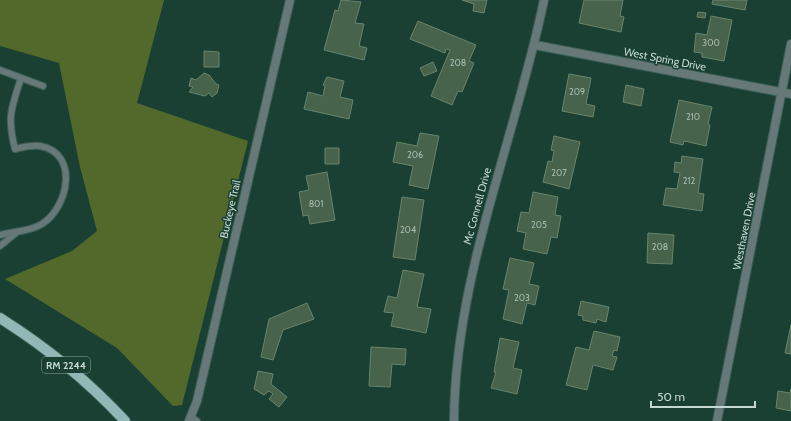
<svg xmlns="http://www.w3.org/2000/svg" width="791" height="421" viewBox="0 0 791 421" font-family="Cabin,sans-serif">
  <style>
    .forest { fill: #52692b }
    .building { fill: #48634c; stroke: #68846c }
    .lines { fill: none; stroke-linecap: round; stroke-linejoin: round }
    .lane-casing { stroke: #3c5e53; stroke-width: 8 }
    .street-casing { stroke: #3c5e53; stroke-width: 10 }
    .primary-casing { stroke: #3c5e53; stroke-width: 12 }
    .lane { stroke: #667877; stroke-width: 6 }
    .street { stroke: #667877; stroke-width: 8 }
    .primary { stroke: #92b8b6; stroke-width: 10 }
    .labels { text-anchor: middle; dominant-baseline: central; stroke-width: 3; stroke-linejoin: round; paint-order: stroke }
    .number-label { font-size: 9px; fill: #a5bbb0 }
    .shield { fill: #1a4034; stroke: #91aaa2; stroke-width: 1 }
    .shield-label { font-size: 10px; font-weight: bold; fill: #c4d8d1 }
    .street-label { font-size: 11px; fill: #c4d8d1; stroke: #1a4034 }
  </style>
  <rect width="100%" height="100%" fill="#1a4034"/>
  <path class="forest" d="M 0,0 L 164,0 L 137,103 L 248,141 L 182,405 L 173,406 L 117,348 L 5,279 L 72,251 L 97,231 L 80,167 L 59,63 L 0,46 Z"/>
  <path class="building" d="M 341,0 L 361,2 L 355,23 L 364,24 L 359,46 L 367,48 L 364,60 L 324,50 L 335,10 L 338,11 Z
    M 462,0 L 487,0 L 484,13 L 473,11 L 474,4 Z
    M 584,0 L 623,0 L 620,16 L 624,17 L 621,32 L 579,23 Z
    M 713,0 L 747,0 L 745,10 L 712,4 Z
    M 698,12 L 706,13 L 705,18 L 697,17 Z
    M 711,16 L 732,20 L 724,61 L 702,57 L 702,53 L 694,52 L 696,33 L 707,35 Z
    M 418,21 L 476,45 L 469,61 L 474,63 L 462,92 L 458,91 L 452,105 L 431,96 L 450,50 L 446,49 L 445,53 L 410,39 Z
    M 204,51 L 219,52 L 219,67 L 204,67 Z
    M 433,62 L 437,71 L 424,76 L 420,68 Z
    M 204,73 L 209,75 L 216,84 L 219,85 L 217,93 L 212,97 L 209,93 L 205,96 L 189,92 L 193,87 L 189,86 L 191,78 L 196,80 Z
    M 569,74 L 591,78 L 586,104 L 595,106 L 593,117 L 562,111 Z
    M 327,77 L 344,81 L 340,97 L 353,100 L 349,119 L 304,109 L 308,92 L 323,96 L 325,86 L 323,85 Z
    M 626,85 L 644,89 L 641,106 L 623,102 Z
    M 679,100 L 712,107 L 708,124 L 710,125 L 706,146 L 684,141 L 683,145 L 670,142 Z
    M 420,133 L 439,136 L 428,189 L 409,185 L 413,166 L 393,162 L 397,142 L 417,146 Z
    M 554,136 L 580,142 L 569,189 L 543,182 L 548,161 L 552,162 L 554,151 L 551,150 Z
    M 325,148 L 339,148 L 339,164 L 325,164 Z
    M 682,156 L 703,159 L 698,193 L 704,194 L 702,211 L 663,205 L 666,188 L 677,189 L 680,173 L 674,172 L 675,162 L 681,163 Z
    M 327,172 L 335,220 L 310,224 L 308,215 L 303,216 L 299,192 L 309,190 L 306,176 Z
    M 533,192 L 558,197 L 555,215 L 561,216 L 557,238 L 551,237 L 547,254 L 523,249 L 526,233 L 517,231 L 521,212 L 529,213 Z
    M 402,197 L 424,200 L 415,260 L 393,257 Z
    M 648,233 L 674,235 L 672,264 L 647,263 Z
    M 510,258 L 534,263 L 529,284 L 539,286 L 535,305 L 527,303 L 522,324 L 503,319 L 509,290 L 503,289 Z
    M 403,270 L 424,274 L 417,307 L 431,309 L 426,333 L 391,326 L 394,313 L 384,312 L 388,296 L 397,298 Z
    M 581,301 L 609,307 L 606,322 L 597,319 L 596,323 L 583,320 L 583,316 L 578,315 Z
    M 307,303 L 314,319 L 283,330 L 273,360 L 261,357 L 269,319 Z
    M 791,325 L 791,354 L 785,353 Z
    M 594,331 L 620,337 L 617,351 L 614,350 L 612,356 L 617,357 L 613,370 L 593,365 L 587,390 L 566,385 L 576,347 L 589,350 Z
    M 500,338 L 519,342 L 513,368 L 522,370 L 517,394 L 491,388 L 496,372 L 494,372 Z
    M 371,347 L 406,349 L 405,365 L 392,364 L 390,387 L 369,386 Z
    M 258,371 L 273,374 L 271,384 L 287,397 L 279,407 L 269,399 L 273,394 L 269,391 L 264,395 L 254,389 Z
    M 791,389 L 791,411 L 776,408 L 778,391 L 790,393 Z"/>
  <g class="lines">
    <defs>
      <path id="lane" d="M 0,70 L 43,86
        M 0,235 C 14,231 29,232 42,224 C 68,208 80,153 40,146 C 31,145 23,147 15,149 C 7,117 11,109 21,78
        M 0,246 L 16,233
        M 191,417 L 197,421"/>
      <path id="street" d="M 535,45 L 791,94
        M 189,421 L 197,401 L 290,0
        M 454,421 C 455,275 515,141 544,0
        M 717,421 L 791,44"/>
      <path id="primary" d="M 0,318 C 46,347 88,381 125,421"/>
    </defs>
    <use href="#lane" class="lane-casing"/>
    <use href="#street" class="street-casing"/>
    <use href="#primary" class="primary-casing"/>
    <use href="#lane" class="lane"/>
    <use href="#street" class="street"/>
    <use href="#primary" class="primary"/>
  </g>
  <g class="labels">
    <g class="number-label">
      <text x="711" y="42">300</text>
      <text x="458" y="62">208</text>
      <text x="577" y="91">209</text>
      <text x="693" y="116">210</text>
      <text x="415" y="154">206</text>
      <text x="559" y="172">207</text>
      <text x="689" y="180">212</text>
      <text x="316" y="203">801</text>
      <text x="539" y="224">205</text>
      <text x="408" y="229">204</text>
      <text x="660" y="246">208</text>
      <text x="522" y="297">203</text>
    </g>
    <rect class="shield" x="42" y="357" width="48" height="16" rx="3"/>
    <g class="shield-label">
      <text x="66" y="365">RM 2244</text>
    </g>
    <g class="street-label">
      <text transform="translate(665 59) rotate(11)">West Spring Drive</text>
      <text transform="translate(477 206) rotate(-75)">Mc Connell Drive</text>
      <text transform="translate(230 209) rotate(-77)">Buckeye Trail</text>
      <text transform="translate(744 231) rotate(-79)">Westhaven Drive</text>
    </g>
  </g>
  <path d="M651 401v6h104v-6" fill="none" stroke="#c4d8d1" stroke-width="2"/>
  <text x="657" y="401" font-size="12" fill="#c4d8d1" stroke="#1a4034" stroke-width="3" paint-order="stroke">50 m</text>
</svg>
